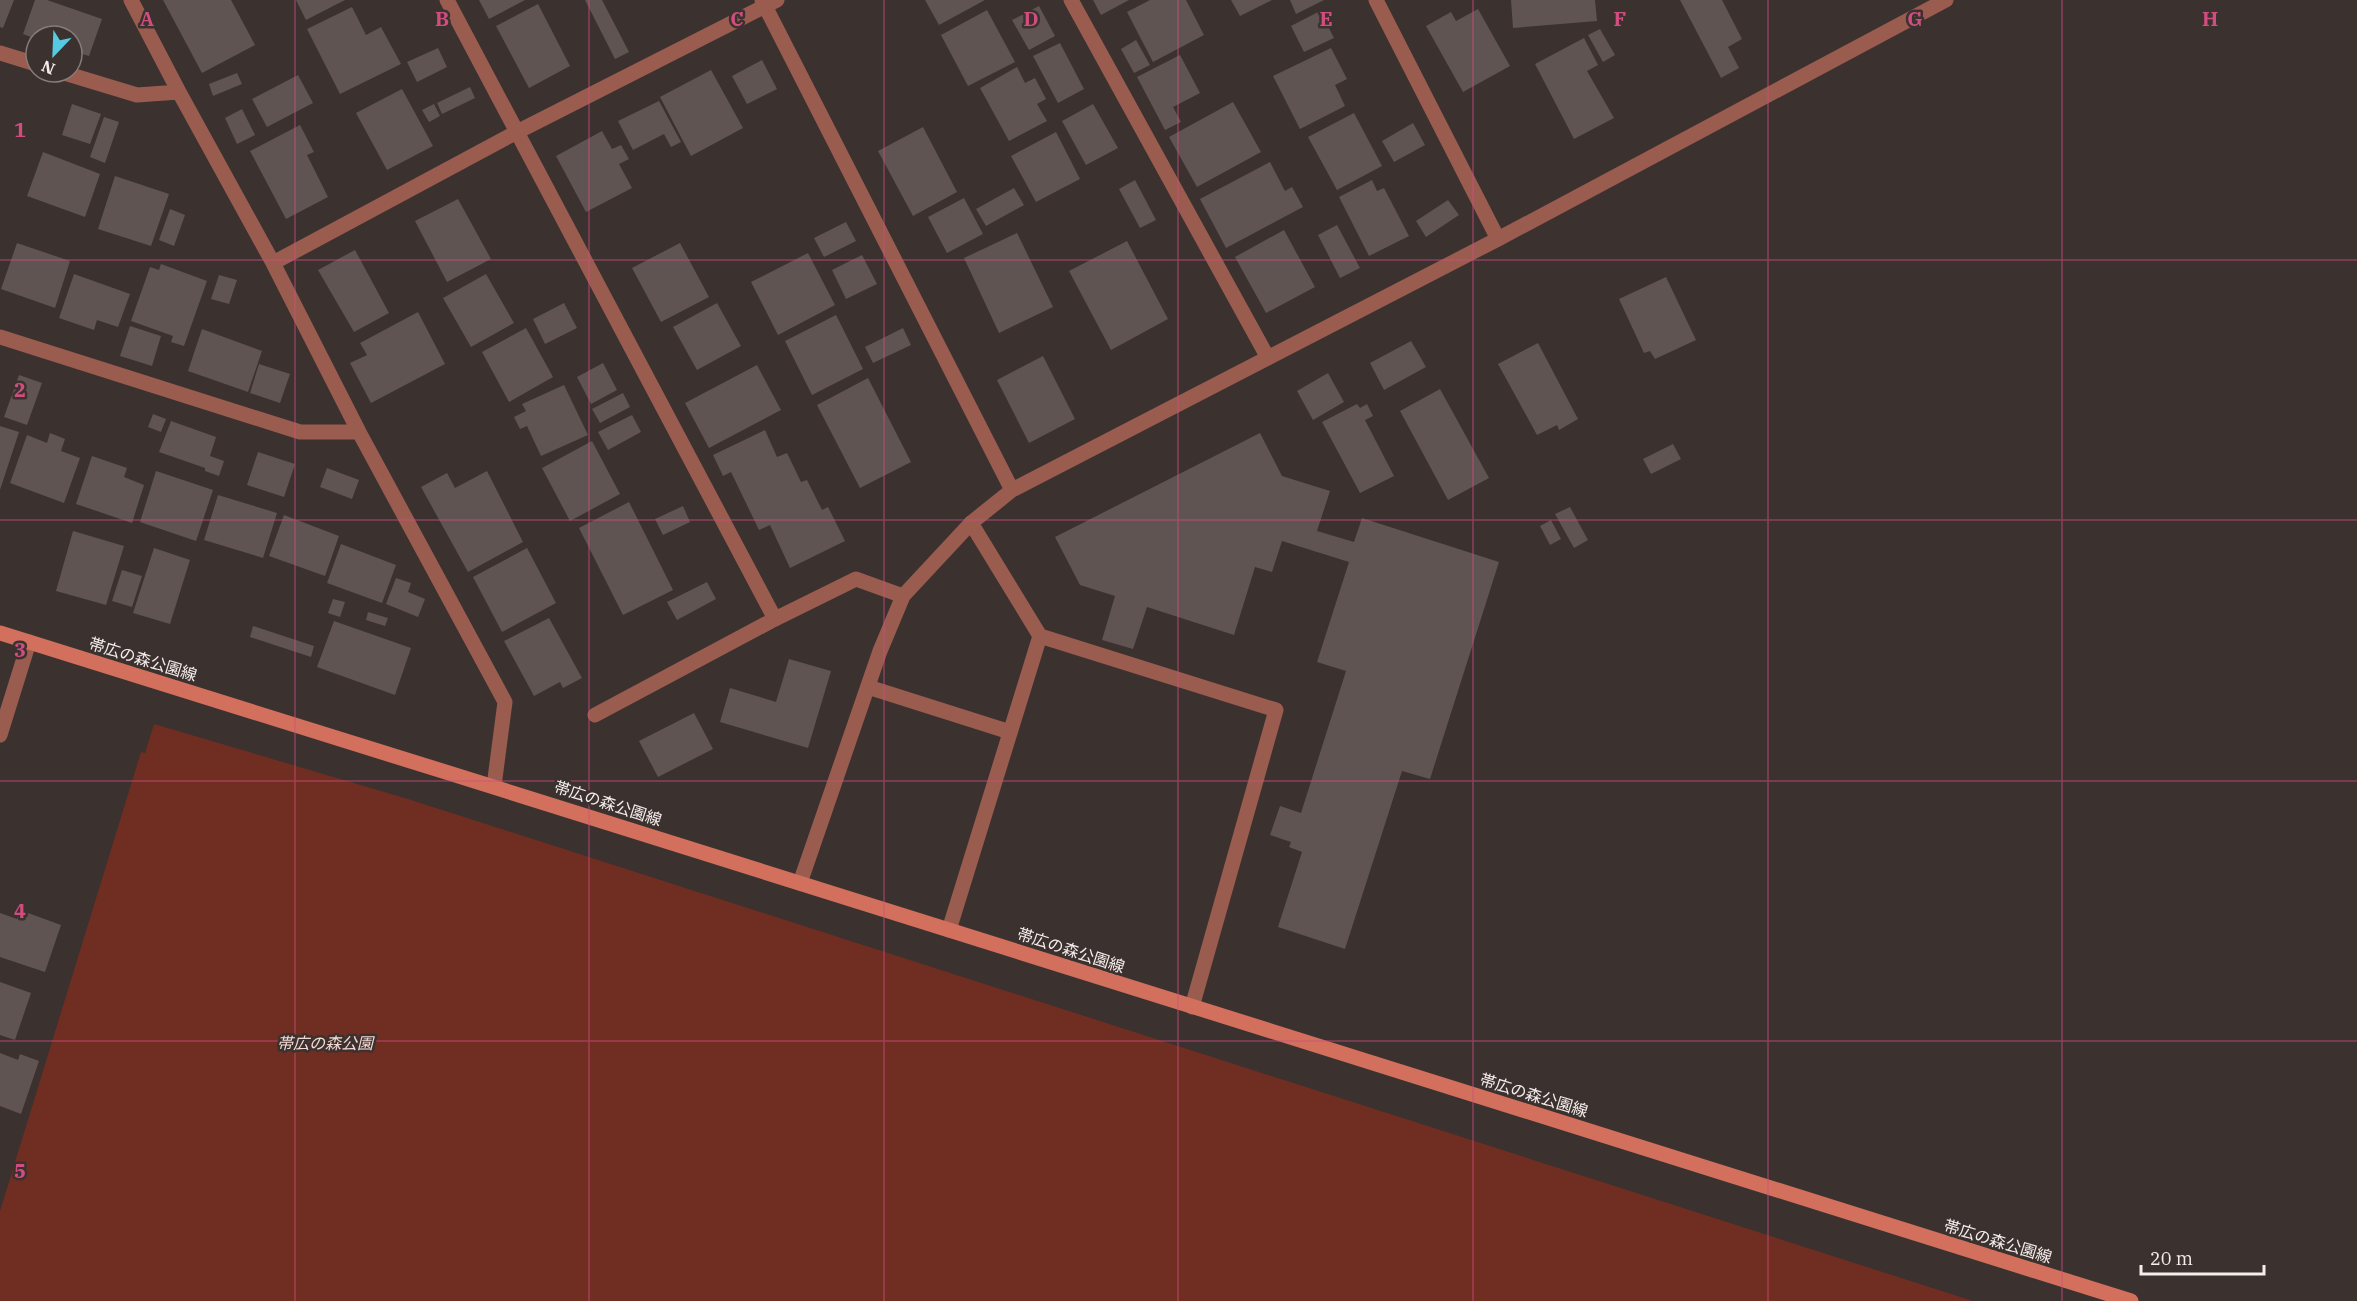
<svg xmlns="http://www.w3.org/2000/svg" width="2357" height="1301" viewBox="0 0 2357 1301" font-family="'IBM Plex Serif','Noto Sans JP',serif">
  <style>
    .green { fill: #702d21 }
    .building { fill: #5f5451 }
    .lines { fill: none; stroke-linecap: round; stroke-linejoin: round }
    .service { stroke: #9a5c4f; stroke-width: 15 }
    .minor { stroke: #9a5c4f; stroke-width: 15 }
    .secondary { stroke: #d2705d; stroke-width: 15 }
    .grid { fill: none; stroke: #cf4e7f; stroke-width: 1.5; stroke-opacity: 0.55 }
    .labels { text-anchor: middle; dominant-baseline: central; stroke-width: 5; stroke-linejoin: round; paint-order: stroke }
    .street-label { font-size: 16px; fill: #f5eeec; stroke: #3b312f }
    .park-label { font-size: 16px; font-style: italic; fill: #f4d9d3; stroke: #3b312f }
    .grid-label { font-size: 20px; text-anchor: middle; font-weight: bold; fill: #cf4e7f; stroke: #3b312f; stroke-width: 5; stroke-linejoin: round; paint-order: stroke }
  </style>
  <rect width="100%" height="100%" fill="#3b312f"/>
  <path class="green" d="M 154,724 L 408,799 L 1973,1301 L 0,1301 L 0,1211 L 141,752 L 145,753 Z"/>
  <path class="building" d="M 0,0 L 14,0 L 3,28 L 0,27 Z
    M 35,0 L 47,0 L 102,19 L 89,56 L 72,51 L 72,36 L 36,36 L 36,39 L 23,34 Z
    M 163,0 L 231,0 L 255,45 L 202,73 Z
    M 296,0 L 345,0 L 306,20 Z
    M 479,0 L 525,0 L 489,19 Z
    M 585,0 L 602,0 L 629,52 L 615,59 Z
    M 925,0 L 985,0 L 939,25 Z
    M 1093,0 L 1129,0 L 1101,15 Z
    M 1150,0 L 1186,0 L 1204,35 L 1153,62 L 1127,12 Z
    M 1231,0 L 1272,0 L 1240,16 Z
    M 1290,0 L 1324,0 L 1296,14 Z
    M 1511,0 L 1595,0 L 1597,21 L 1513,28 Z
    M 1680,0 L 1722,0 L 1742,39 L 1728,47 L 1739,68 L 1721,78 Z
    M 538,4 L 570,66 L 529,88 L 496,26 Z
    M 1039,6 L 1055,36 L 1029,50 L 1012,20 Z
    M 352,7 L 366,35 L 381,27 L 401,64 L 340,94 L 307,29 Z
    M 1478,9 L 1510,66 L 1463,92 L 1426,26 L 1451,12 L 1456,21 Z
    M 987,10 L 1015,62 L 968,86 L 941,35 Z
    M 1320,11 L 1334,38 L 1304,52 L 1291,26 Z
    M 1600,29 L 1615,55 L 1603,62 L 1588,35 Z
    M 1584,38 L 1598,65 L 1587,71 L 1614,118 L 1574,139 L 1535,64 Z
    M 1136,40 L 1150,65 L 1134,73 L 1121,49 Z
    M 1060,43 L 1084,89 L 1058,103 L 1033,56 Z
    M 438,48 L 447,67 L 417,82 L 407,62 Z
    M 1331,48 L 1347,79 L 1335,85 L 1345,106 L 1300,129 L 1273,76 Z
    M 1180,55 L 1200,93 L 1173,107 L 1181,122 L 1165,130 L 1137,77 Z
    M 762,60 L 777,89 L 747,104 L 732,76 Z
    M 1017,67 L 1025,83 L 1035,78 L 1046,99 L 1037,104 L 1047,121 L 1009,141 L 980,88 Z
    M 711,70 L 743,128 L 691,156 L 660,97 Z
    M 237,73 L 242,84 L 213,96 L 209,84 Z
    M 298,75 L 313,103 L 267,127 L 252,99 Z
    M 470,87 L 475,98 L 442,114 L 437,103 Z
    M 402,89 L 433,146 L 387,170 L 356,113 Z
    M 659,101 L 681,142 L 671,147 L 664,134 L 633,150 L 618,121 Z
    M 1233,102 L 1261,152 L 1197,187 L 1169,137 Z
    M 72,104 L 101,114 L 90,144 L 62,135 Z
    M 434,104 L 440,116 L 429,122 L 422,110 Z
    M 1093,104 L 1118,148 L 1086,165 L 1062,121 Z
    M 242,109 L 255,135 L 237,144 L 225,118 Z
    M 1354,113 L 1382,166 L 1337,190 L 1308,137 Z
    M 104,117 L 119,122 L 105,163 L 90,157 Z
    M 1413,123 L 1425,145 L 1394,162 L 1382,141 Z
    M 300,125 L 314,152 L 307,155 L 328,197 L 286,219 L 250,151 Z
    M 923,127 L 957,192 L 913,216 L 878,151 Z
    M 602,131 L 612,149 L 621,145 L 629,159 L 619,164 L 632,188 L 586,212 L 556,156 Z
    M 1056,132 L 1080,179 L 1036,202 L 1011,156 Z
    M 43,152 L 100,174 L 85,217 L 27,196 Z
    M 1270,162 L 1285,191 L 1292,187 L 1303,207 L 1226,248 L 1200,199 Z
    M 115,176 L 169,194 L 151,246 L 98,229 Z
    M 1135,180 L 1156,220 L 1140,228 L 1119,189 Z
    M 1372,180 L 1377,191 L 1384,188 L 1409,236 L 1369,256 L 1339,197 Z
    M 1014,188 L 1024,205 L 986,226 L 976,209 Z
    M 964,198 L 983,234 L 947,253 L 928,217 Z
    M 458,199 L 491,259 L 447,282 L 415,221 Z
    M 1448,200 L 1459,215 L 1426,237 L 1416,221 Z
    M 170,209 L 185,215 L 174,246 L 159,240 Z
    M 846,222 L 856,241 L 824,257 L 814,238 Z
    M 1337,225 L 1360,268 L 1340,278 L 1318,235 Z
    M 1284,230 L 1315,287 L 1266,313 L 1235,257 Z
    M 1017,233 L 1053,307 L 999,333 L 964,258 Z
    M 1127,241 L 1168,319 L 1111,350 L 1069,271 Z
    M 17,243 L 70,261 L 55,308 L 1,289 Z
    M 680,243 L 709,297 L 661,322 L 632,268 Z
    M 355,250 L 389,313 L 354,332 L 318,270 Z
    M 808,253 L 835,305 L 778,335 L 751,282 Z
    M 862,255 L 877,284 L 846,299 L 832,270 Z
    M 161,264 L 207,281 L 184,346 L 171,342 L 173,336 L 131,321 L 150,267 L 159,270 Z
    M 74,274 L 130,294 L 118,327 L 97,320 L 94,330 L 59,318 Z
    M 486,274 L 514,323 L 471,347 L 443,298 Z
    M 219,275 L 237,280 L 229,304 L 211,299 Z
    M 1666,277 L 1696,340 L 1655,359 L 1650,351 L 1644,353 L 1619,299 Z
    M 564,303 L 577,328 L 545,344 L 533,319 Z
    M 717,303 L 741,346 L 697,370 L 673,327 Z
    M 418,312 L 445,364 L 371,403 L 350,363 L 367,355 L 360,343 Z
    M 836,315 L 863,369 L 812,395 L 785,341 Z
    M 130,326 L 161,336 L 152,366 L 120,356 Z
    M 526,328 L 553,377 L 509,402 L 482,352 Z
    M 903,328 L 911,345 L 873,363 L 865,347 Z
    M 202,329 L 262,351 L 248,392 L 188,371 Z
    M 1411,341 L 1426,367 L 1384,390 L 1370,363 Z
    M 1538,343 L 1578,419 L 1559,430 L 1557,425 L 1537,435 L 1498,364 Z
    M 1043,356 L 1075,419 L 1029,443 L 997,380 Z
    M 603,363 L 617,390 L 591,404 L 577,377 Z
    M 259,364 L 290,374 L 280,403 L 250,393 Z
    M 757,365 L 781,410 L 709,448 L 685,403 Z
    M 1328,373 L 1344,402 L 1313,420 L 1297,391 Z
    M 19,375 L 42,383 L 27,425 L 4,417 Z
    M 868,378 L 911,462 L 860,488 L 817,405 Z
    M 564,385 L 588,435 L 541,456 L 527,426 L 520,429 L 514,417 L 526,411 L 522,404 Z
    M 1440,389 L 1489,478 L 1448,500 L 1400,411 Z
    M 623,393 L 630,407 L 600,423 L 592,409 Z
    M 1357,404 L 1360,408 L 1367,404 L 1373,416 L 1365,420 L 1394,476 L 1360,493 L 1322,422 Z
    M 153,414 L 166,419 L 161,432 L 148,427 Z
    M 632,415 L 641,432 L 608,450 L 598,432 Z
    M 171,421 L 216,437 L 210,456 L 224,461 L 219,476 L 205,471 L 205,468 L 159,452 Z
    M 0,426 L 19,432 L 0,490 Z
    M 765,430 L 777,457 L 787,453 L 801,482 L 807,480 L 822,510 L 828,507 L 845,541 L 790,568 L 770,525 L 759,530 L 731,472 L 723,476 L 713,455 Z
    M 50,433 L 65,439 L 61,451 L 80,458 L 64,503 L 10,483 L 27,435 L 47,443 Z
    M 1260,433 L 1282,476 L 1330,491 L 1317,531 L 1354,542 L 1362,518 L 1499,562 L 1430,779 L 1402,771 L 1345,949 L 1278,927 L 1302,852 L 1289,847 L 1291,842 L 1270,835 L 1280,806 L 1301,813 L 1346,671 L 1317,662 L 1349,562 L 1282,541 L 1272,572 L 1255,567 L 1234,635 L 1147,607 L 1133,649 L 1102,640 L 1115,596 L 1080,585 L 1055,537 Z
    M 592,441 L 620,494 L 570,521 L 542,468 Z
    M 1673,444 L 1681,459 L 1651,474 L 1643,459 Z
    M 258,452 L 295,464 L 284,497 L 247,485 Z
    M 92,456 L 127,468 L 124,477 L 144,485 L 132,523 L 76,504 Z
    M 327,468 L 359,480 L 352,499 L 320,487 Z
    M 156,471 L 213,490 L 196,541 L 140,522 Z
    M 487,471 L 523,542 L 468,572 L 421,487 L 447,473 L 455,488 Z
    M 218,495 L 277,513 L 263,558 L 204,540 Z
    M 629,502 L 673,590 L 623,615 L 579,528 Z
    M 683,506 L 690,522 L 663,535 L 655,519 Z
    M 1570,507 L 1588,540 L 1574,548 L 1555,514 Z
    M 284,515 L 339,536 L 325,576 L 269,556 Z
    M 1551,520 L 1561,539 L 1550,545 L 1540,526 Z
    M 73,531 L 124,546 L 106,605 L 56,591 Z
    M 341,544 L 396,565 L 382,603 L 327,583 Z
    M 154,548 L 190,560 L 170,624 L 133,613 Z
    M 527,548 L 556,603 L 502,632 L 473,577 Z
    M 122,570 L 142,576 L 132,607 L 112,601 Z
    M 396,578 L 411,583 L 408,592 L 425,599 L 418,617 L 386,604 Z
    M 707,582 L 716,599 L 677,620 L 667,602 Z
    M 333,599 L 345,602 L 340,617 L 328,613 Z
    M 368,612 L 388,618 L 385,626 L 366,620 Z
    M 549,618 L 582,678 L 563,688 L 560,682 L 534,696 L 504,641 Z
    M 334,621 L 411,648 L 395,695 L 317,667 Z
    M 253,626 L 314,646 L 311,657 L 250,637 Z
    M 789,659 L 831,671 L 808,748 L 720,722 L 730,688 L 776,702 Z
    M 694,713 L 713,749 L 658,777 L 639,741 Z
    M 20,910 L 61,925 L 45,972 L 0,957 L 0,913 L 17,919 Z
    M 0,982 L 31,993 L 15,1040 L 0,1035 Z
    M 0,1053 L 18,1060 L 20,1054 L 39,1061 L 21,1114 L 0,1106 Z"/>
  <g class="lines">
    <path class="service" d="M 971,523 L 1040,636 L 1276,710 L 1192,1007
      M 868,687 L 1010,732
      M 595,715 L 775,619
      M 949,930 L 1040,636"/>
    <path class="minor" d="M 131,0 L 179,92 L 273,263 L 359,432 L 505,702 L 494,786
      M 447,0 L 775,619 L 856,579 L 903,596
      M 762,0 L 1012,490
      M 1071,0 L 1268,358
      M 1376,0 L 1498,239
      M 0,53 L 36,64
      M 61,72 L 137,95 L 179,92
      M 273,263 L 517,132 L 777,0
      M 0,337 L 300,432 L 359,432
      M 0,735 L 29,642
      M 800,883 L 880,651 L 903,596 L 971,523 L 1012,490 L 1498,239 L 1946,0"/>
    <path class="secondary" d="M 0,633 C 711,854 1421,1079 2131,1301"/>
  </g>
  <path class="grid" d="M 295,0 L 295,1301M 589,0 L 589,1301M 884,0 L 884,1301M 1178,0 L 1178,1301M 1473,0 L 1473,1301M 1768,0 L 1768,1301M 2062,0 L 2062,1301M 0,260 L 2357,260M 0,520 L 2357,520M 0,781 L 2357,781M 0,1041 L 2357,1041"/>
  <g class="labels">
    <g class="street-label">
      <text transform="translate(143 659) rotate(17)">帯広の森公園線</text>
      <text transform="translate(608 803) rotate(18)">帯広の森公園線</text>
      <text transform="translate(1071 950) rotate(18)">帯広の森公園線</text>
      <text transform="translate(1534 1095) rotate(17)">帯広の森公園線</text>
      <text transform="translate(1998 1241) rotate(17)">帯広の森公園線</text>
    </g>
    <g class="park-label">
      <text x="325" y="1043">帯広の森公園</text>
    </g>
  </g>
  <g class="grid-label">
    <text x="147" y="26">A</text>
    <text x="442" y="26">B</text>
    <text x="737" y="26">C</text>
    <text x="1031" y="26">D</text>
    <text x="1326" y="26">E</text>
    <text x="1620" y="26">F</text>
    <text x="1915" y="26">G</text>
    <text x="2210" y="26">H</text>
    <text x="20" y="137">1</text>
    <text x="20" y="397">2</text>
    <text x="20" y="657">3</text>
    <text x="20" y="918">4</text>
    <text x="20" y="1178">5</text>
  </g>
  <g transform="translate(54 54) rotate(203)"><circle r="28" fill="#3b312f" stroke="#857d7b" stroke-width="1.5"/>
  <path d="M0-4.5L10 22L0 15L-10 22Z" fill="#55cae0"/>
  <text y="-9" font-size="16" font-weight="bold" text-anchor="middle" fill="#f5eeec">N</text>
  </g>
  <path d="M2141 1265v9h123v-9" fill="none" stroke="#f5eeec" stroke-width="3"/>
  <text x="2150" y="1265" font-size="18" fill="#f5eeec" stroke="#3b312f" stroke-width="4.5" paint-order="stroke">20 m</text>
</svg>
